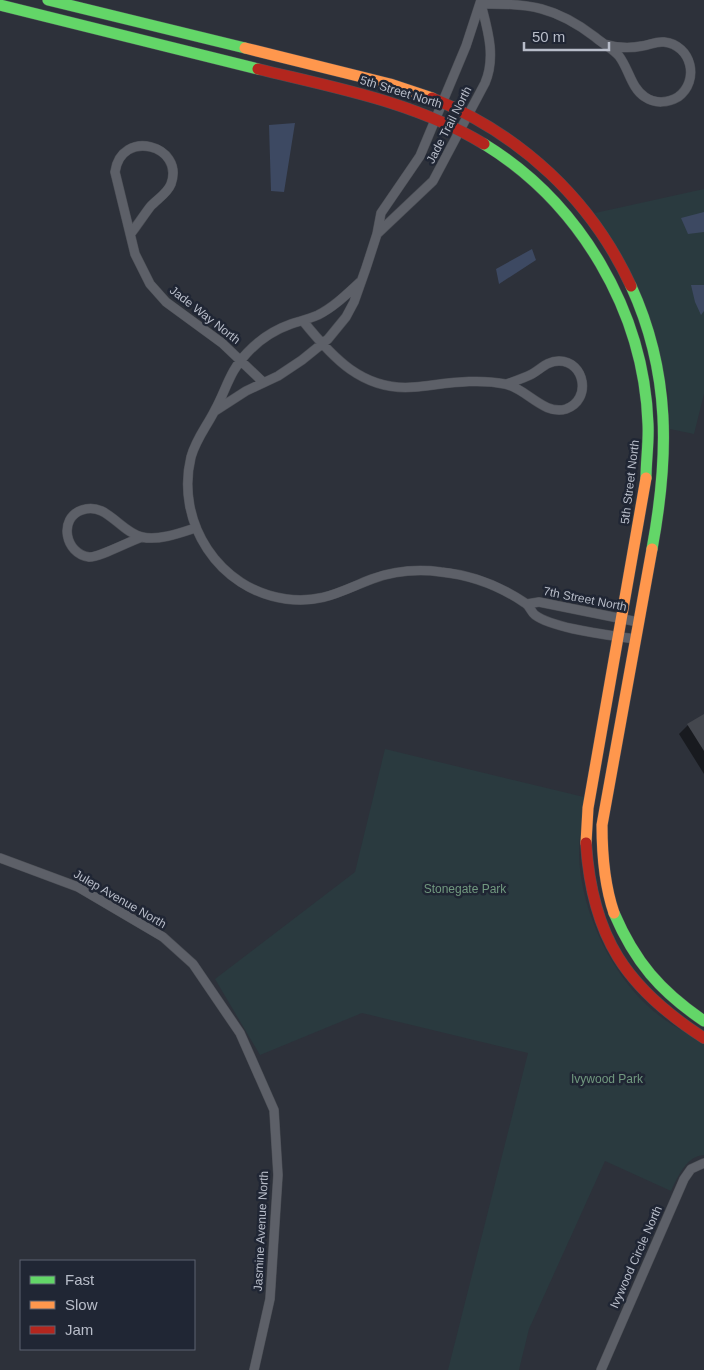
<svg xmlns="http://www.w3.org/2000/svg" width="704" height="1370" viewBox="0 0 704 1370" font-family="Arial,sans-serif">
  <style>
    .green { fill: #2a3a3f }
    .water { fill: #3d4962 }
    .shadow { fill: #0007 }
    .building { fill: #44474e }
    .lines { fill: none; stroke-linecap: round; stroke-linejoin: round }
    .street-casing { stroke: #4a4d54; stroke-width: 10 }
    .fast-casing { stroke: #4a4d54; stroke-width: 12 }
    .slow-casing { stroke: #4a4d54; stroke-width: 12 }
    .jam-casing { stroke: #4a4d54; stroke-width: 12 }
    .street { stroke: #5d6068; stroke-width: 9 }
    .fast { stroke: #63d668; stroke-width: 11 }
    .slow { stroke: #ff974d; stroke-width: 11 }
    .jam { stroke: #b3261e; stroke-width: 11 }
    .labels { text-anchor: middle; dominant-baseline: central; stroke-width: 5; stroke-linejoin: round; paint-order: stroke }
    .street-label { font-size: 12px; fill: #b8bdc9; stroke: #202634 }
    .park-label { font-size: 12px; fill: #71987f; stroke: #202634 }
  </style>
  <rect width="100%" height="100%" fill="#2d313a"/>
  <path class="green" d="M 704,189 L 704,394 L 694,434 L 670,429 L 668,391 L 595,213 Z
    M 385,749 L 584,797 C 583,815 579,835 579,854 C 580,912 614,982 661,1017 C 674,1027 690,1034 704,1042 L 704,1155 C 686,1156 678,1177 671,1191 L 605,1161 L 529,1329 L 519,1370 L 448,1370 L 528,1053 L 362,1013 L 260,1055 L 215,979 L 355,872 Z"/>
  <path class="water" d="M 295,123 L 284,192 L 271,191 L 269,125 Z
    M 704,212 L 704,232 L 688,234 L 681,218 Z
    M 532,249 L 536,260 L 499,284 L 496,269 Z
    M 691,285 L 704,285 L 704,311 L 701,315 L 695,302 Z"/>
  <path class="shadow" d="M 704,715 L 704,774 L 679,734 L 688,725 Z"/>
  <path class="building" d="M 704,714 L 704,751 L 687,724 Z"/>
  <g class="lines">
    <defs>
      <path id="street" d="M 481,4 C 529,3 556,7 595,37 C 603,44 612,48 619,56 C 629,69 631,88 645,97 C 655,104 668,103 678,97 C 700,81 692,45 664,42 C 656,41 650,45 642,46 C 628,49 617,48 604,44
        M 132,232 C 138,224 144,215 150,207 C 157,199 167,194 171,184 C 185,145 121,128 115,172 L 135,254 L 150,284 L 166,302 L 222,343 L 263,382
        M 377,234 L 433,181 L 485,83 C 496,57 488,31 481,4
        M 360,282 C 347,294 334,307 318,315 C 309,319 300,321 291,324 C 274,330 259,340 247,353 C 230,370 226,390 215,410 C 207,426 196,439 191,457 C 175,522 219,590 286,599 C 321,604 341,591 372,579 C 394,571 418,569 441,572 C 471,575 500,586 525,603 C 530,606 531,612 535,615 C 554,629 610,635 634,639
        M 303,321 C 332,357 363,392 415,387 C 445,384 475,378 505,384 C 526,388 544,416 566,409 C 592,400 585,361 559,361 C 547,361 541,369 532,374 C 524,378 515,381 507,384
        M 215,411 L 246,391 L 278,376 L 302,360 L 328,339 L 346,317 L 354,302 L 366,268 L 377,234 L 381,213 L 420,156 L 466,46 L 481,0
        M 142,537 C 130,541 98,558 89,557 C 65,554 58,518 82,510 C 106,501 120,532 142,537 C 158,541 180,533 195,528
        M 527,604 L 539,602 L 638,622
        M 0,858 L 78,887 L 163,937 L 193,964 L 240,1033 L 274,1110 L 278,1175 L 270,1299 L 254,1370
        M 601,1370 L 684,1179 L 691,1169 L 704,1163"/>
      <path id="fast" d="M 48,0 L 245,48
        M 0,5 L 258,69
        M 484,144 C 580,203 644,311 648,424 C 649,442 646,460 646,478
        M 631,286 C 671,373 669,457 652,549
        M 614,913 C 635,962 660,991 704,1021"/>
      <path id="slow" d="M 245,48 L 390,84 L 432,98
        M 586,843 L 588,808 L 646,478
        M 614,913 C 604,884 602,855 602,825 L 652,549"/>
      <path id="jam" d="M 258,69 C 336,88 415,102 484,144
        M 432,98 C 520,134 591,199 631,286
        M 586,843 C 592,937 626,988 704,1038"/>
    </defs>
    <use href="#street" class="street-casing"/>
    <use href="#fast" class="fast-casing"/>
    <use href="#slow" class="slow-casing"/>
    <use href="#jam" class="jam-casing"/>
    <use href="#street" class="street"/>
    <use href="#fast" class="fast"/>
    <use href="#slow" class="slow"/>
    <use href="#jam" class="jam"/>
  </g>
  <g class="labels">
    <g class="street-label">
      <text transform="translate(401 92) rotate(17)">5th Street North</text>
      <text transform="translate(449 125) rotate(-63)">Jade Trail North</text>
      <text transform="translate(205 315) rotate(38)">Jade Way North</text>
      <text transform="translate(630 482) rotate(-83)">5th Street North</text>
      <text transform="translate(585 599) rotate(11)">7th Street North</text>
      <text transform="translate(120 899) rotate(30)">Julep Avenue North</text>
      <text transform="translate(261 1231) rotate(-87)">Jasmine Avenue North</text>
      <text transform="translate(636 1257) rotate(-66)">Ivywood Circle North</text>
    </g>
    <g class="park-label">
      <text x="465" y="889">Stonegate Park</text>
      <text x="607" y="1079">Ivywood Park</text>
    </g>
  </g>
  <rect x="20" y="1260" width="175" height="90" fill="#202634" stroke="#5d6270"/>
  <rect x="30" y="1276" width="25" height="8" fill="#63d668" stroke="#5d6270"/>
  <text x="65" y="1285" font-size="15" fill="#b8bdc9">Fast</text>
  <rect x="30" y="1301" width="25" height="8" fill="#ff974d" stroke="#5d6270"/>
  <text x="65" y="1310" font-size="15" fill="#b8bdc9">Slow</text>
  <rect x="30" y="1326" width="25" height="8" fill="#b3261e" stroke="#5d6270"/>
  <text x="65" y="1335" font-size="15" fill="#b8bdc9">Jam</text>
  <path d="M524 42v8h85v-8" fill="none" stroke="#b8bdc9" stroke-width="2.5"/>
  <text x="532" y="42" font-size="15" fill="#b8bdc9" stroke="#202634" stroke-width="4" paint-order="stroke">50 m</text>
</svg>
